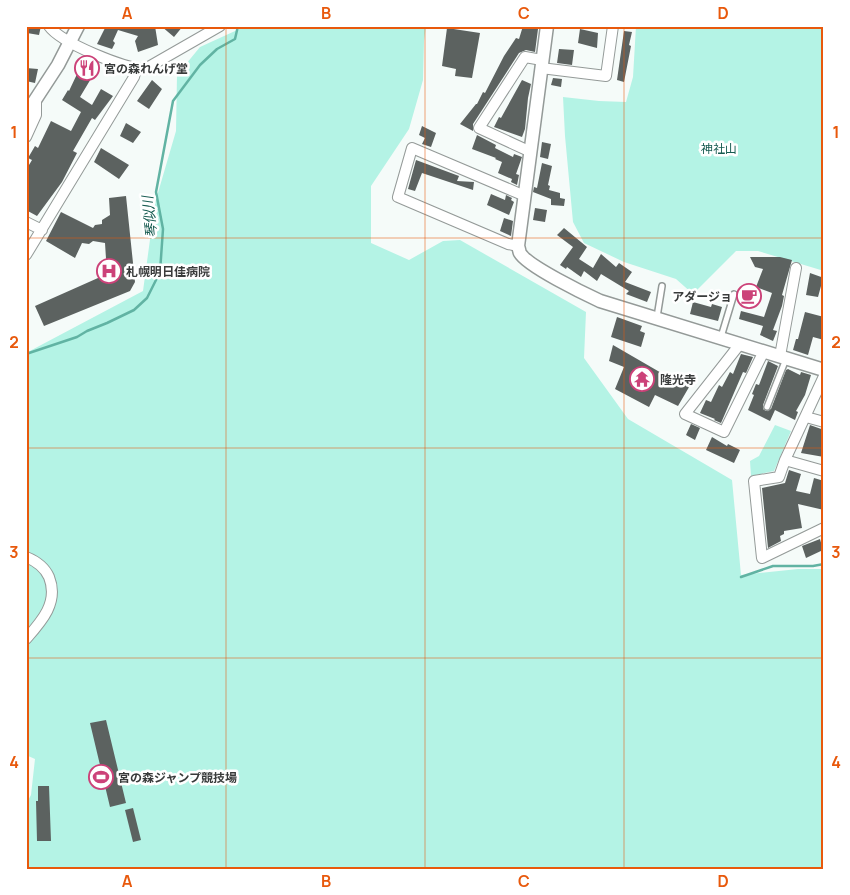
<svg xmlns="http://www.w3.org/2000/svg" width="850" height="895" viewBox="0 0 850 895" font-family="Manrope,'Noto Sans JP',sans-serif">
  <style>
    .green { fill: #b4f3e5 }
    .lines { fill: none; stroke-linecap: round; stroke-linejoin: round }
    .stream { stroke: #61b3a3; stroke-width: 2.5 }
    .building { fill: #5c6260 }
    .service-casing { stroke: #949a98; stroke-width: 8 }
    .minor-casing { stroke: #949a98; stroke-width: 12 }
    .tertiary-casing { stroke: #949a98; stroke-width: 15 }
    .service { stroke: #fff; stroke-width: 5 }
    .minor { stroke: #fff; stroke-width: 10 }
    .tertiary { stroke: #fff; stroke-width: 12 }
    .grid { fill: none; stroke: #e8590c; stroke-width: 1; stroke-opacity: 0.55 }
    .labels { text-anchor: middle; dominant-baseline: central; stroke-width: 5; stroke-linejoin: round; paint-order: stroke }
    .poi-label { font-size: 12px; font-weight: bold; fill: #393b3b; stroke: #fff; text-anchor: start }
    .park-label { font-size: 12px; fill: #165b50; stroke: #fff }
    .water-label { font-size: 14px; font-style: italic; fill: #165b50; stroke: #fff }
    .neatline { fill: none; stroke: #e8590c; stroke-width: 2 }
    .grid-label { font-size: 16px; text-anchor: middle; font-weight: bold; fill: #e8590c }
  </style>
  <rect width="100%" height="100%" fill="#f5fbf9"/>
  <path class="green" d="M 246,26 L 426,26 L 424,41 L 423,80 L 409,129 L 371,186 L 371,243 L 409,260 L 443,241 L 460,240 L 586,312 L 584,358 L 628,419 L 732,480 L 741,575 L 798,569 L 824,569 L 824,869 L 26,869 L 26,804 L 31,795 L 35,759 L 26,755 L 26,353 L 143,291 L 155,203 L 176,131 L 177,75 L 200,47 Z
    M 636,26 L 824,26 L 824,271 L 758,251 L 736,251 L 693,294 L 676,279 L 624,262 L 584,243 L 573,222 L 565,136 L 563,97 L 599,101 L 626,102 L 633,77 Z
    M 775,425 L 791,431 L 774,471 L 751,476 L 750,461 L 759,456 Z"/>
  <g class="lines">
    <path class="stream" d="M 26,354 L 77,337 L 87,331 L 107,323 L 134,310 L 147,298 L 160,272 L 163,229 L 156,192 L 173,101 L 200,65 L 217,49 L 235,39 L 238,26
      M 741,577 L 773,566 L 813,566 L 824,564"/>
  </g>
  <path class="building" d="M 28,26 L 41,26 L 39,35 L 27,33 Z
    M 106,26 L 155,26 L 158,45 L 138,52 L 135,41 L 138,36 L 118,30 L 113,41 L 115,43 L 112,49 L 97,44 Z
    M 161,26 L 183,26 L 174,37 Z
    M 523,26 L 538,29 L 535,52 L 526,50 L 519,53 L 473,124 L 473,131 L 460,124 L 476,104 L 477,104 L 483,92 L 485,93 L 504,56 L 516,38 L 519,39 Z
    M 447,28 L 480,33 L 472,78 L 455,76 L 456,69 L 442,66 Z
    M 580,29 L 598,33 L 597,48 L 578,43 Z
    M 624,31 L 632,32 L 629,45 L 631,46 L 624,82 L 617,80 Z
    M 559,49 L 574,50 L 572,65 L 557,63 Z
    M 82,59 L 98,67 L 80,97 L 92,105 L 101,89 L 113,96 L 95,120 L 92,118 L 73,151 L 77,153 L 62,182 L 37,216 L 26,210 L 26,170 L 32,160 L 28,158 L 35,146 L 38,148 L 51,121 L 71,131 L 81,112 L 62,100 L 68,90 L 69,91 L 78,72 L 76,71 Z
    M 26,68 L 38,69 L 35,83 L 26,81 Z
    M 553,78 L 562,79 L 561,87 L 551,85 Z
    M 152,80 L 162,89 L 149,109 L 137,101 Z
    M 522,80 L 531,84 L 528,98 L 525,129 L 522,137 L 494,127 L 499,117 L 501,118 Z
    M 126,123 L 141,132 L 133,143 L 120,136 Z
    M 422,126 L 436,133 L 431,147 L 422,144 L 425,138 L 419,135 Z
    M 477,135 L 496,145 L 495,148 L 513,157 L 514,154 L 522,157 L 516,174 L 519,175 L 517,185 L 511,182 L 512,179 L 498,173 L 502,162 L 495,159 L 496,158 L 472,149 Z
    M 542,142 L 551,144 L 548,159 L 540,157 Z
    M 101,148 L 129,165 L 119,179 L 94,162 Z
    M 416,160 L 459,176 L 457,181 L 474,182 L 473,190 L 422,173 L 415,191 L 408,189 Z
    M 542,163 L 552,166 L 548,185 L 550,186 L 549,190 L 560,193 L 560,198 L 565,199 L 564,206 L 551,205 L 551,199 L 533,192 L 534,187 L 537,188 Z
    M 491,194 L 505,200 L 506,195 L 512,198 L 511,200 L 514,202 L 509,215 L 487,205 Z
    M 126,196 L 135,282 L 130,291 L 44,326 L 35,306 L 107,274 L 105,243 L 93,241 L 89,244 L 82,243 L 75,258 L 46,241 L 61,212 L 93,228 L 95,225 L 102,224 L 102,220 L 110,215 L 109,198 Z
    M 535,208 L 547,210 L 545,222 L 533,220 Z
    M 504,218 L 513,221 L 511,236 L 500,231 Z
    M 564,228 L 587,247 L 579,259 L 593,268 L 601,254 L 616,267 L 619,263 L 632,272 L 625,282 L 651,292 L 647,302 L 626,294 L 629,291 L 601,274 L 597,281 L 584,271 L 581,277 L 567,267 L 566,269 L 560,265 L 573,247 L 557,235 Z
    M 750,257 L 780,257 L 792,260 L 782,295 L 784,296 L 782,306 L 773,330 L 777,331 L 773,341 L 760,335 L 763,326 L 739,319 L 741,311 L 764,317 L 772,293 L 756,287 L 763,269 L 755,267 Z
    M 810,273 L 824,278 L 824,287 L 821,286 L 818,297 L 806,295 Z
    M 744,288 L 758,292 L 756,300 L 744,296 Z
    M 693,302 L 711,307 L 712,304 L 722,307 L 718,321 L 690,314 Z
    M 805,312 L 824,317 L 824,340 L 813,337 L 808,355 L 793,350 L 796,339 L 798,339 Z
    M 617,317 L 642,326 L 640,331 L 645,333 L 641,347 L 611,337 Z
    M 613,345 L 670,378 L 671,375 L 680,380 L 681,377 L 692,382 L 678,406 L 655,395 L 649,407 L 615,389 L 624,367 L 609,361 Z
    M 741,354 L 753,357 L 746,373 L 743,372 L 721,423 L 714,420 L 715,419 L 700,413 L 706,400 L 711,402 L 719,385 L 722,387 L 730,372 L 733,374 Z
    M 768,361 L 778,366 L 763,405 L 763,409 L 766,411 L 771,409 L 786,370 L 788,369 L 800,375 L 801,372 L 811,375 L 805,395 L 796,411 L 798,412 L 795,420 L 775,410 L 770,421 L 748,410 L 754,395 L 752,394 L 756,384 L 759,385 Z
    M 691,424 L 700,428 L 695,440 L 686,435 Z
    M 810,425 L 824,430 L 824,457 L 801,453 Z
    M 712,437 L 727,446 L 728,444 L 740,450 L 734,463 L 706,450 Z
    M 789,470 L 801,474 L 796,491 L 810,494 L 814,478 L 824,481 L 824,510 L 798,504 L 802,528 L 784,531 L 784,534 L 780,536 L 781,541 L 768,548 L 762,488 L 785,483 Z
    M 820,539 L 823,550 L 806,558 L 802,546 Z
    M 106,720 L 126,803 L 110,807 L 90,723 Z
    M 38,786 L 49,786 L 51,841 L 37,841 L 36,801 L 38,801 Z
    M 133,808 L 141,840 L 133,842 L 125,810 Z"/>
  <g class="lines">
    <defs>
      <path id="service" d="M 657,317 L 662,286
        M 721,337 L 734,294
        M 767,407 L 786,359"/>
      <path id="minor" d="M 49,26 C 61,43 125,69 145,69 L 220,26
        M 541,68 L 606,76 L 613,26
        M 26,137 L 36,115 L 36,98
        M 531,152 L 479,128 L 525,57 L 542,60
        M 26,222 L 42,230
        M 518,246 L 508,244 L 398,197 L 412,148 L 525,196
        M 26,255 L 134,77 L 136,69
        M 740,344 L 685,414 L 724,432 L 764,351
        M 780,356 L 796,268
        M 824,376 L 785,460 L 779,477 L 754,481 L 762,558 L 824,528
        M 806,417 L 824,422
        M 785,460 L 824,471
        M 26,557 C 36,561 45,568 49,577 C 59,602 42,621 26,639"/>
      <path id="tertiary" d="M 547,26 L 518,246 C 519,248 519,251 520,253 C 527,266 585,294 600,301 L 824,370
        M 26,114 L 58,65 L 78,26"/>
    </defs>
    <use href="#service" class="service-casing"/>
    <use href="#minor" class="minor-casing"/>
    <use href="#tertiary" class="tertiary-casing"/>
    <use href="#service" class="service"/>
    <use href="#minor" class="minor"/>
    <use href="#tertiary" class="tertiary"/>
  </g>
  <path class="grid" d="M 226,26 L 226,869M 425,26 L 425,869M 624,26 L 624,869M 26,238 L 824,238M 26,448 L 824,448M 26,658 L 824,658"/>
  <defs>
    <symbol id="restaurant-ring" viewBox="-11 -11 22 22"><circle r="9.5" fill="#fff" stroke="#cc4279" stroke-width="1.5"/><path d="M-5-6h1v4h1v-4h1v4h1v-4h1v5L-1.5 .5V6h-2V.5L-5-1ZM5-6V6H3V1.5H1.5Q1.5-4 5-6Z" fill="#cc4279"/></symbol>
    <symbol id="hospital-ring" viewBox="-11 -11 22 22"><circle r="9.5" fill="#fff" stroke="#cc4279" stroke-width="1.5"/><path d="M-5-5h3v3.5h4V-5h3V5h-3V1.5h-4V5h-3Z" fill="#cc4279"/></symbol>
    <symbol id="cafe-ring" viewBox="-11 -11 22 22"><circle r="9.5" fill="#fff" stroke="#cc4279" stroke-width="1.5"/><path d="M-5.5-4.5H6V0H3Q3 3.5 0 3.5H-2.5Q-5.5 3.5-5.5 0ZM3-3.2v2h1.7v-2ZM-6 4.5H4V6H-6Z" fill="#cc4279"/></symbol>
    <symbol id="temple-ring" viewBox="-11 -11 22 22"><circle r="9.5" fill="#fff" stroke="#cc4279" stroke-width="1.5"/><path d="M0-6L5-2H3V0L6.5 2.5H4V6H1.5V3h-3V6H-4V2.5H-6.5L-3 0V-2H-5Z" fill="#cc4279"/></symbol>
    <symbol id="stadium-ring" viewBox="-11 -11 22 22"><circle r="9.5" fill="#fff" stroke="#cc4279" stroke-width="1.5"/><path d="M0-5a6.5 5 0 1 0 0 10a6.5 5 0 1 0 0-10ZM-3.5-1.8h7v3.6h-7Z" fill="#cc4279"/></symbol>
  </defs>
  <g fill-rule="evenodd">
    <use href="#restaurant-ring" x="73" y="54" width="28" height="28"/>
    <use href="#hospital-ring" x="95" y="257" width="28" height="28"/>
    <use href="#cafe-ring" x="735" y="282" width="28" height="28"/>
    <use href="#temple-ring" x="628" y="365" width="28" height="28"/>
    <use href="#stadium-ring" x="87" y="763" width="28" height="28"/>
  </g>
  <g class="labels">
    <g class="poi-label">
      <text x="104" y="68">宮の森れんげ堂</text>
      <text x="126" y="271">札幌明日佳病院</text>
      <text x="732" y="296" text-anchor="end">アダージョ</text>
      <text x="660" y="379">隆光寺</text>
      <text x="118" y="777">宮の森ジャンプ競技場</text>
    </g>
    <g class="park-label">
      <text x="719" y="148">神社山</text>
    </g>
    <g class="water-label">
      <text transform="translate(149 217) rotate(-96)">琴似川</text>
    </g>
  </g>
  <rect width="850" height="895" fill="none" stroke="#ffffff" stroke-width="55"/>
  <rect x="28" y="28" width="794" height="840" class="neatline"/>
  <g class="grid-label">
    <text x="127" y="19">A</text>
    <text x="326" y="19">B</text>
    <text x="524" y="19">C</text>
    <text x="723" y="19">D</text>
    <text x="14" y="138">1</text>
    <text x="836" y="138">1</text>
    <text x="14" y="348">2</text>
    <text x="836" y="348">2</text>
    <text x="14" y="558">3</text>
    <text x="836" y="558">3</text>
    <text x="14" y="768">4</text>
    <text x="836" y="768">4</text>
    <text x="127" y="887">A</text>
    <text x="326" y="887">B</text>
    <text x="524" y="887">C</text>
    <text x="723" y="887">D</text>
  </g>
</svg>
